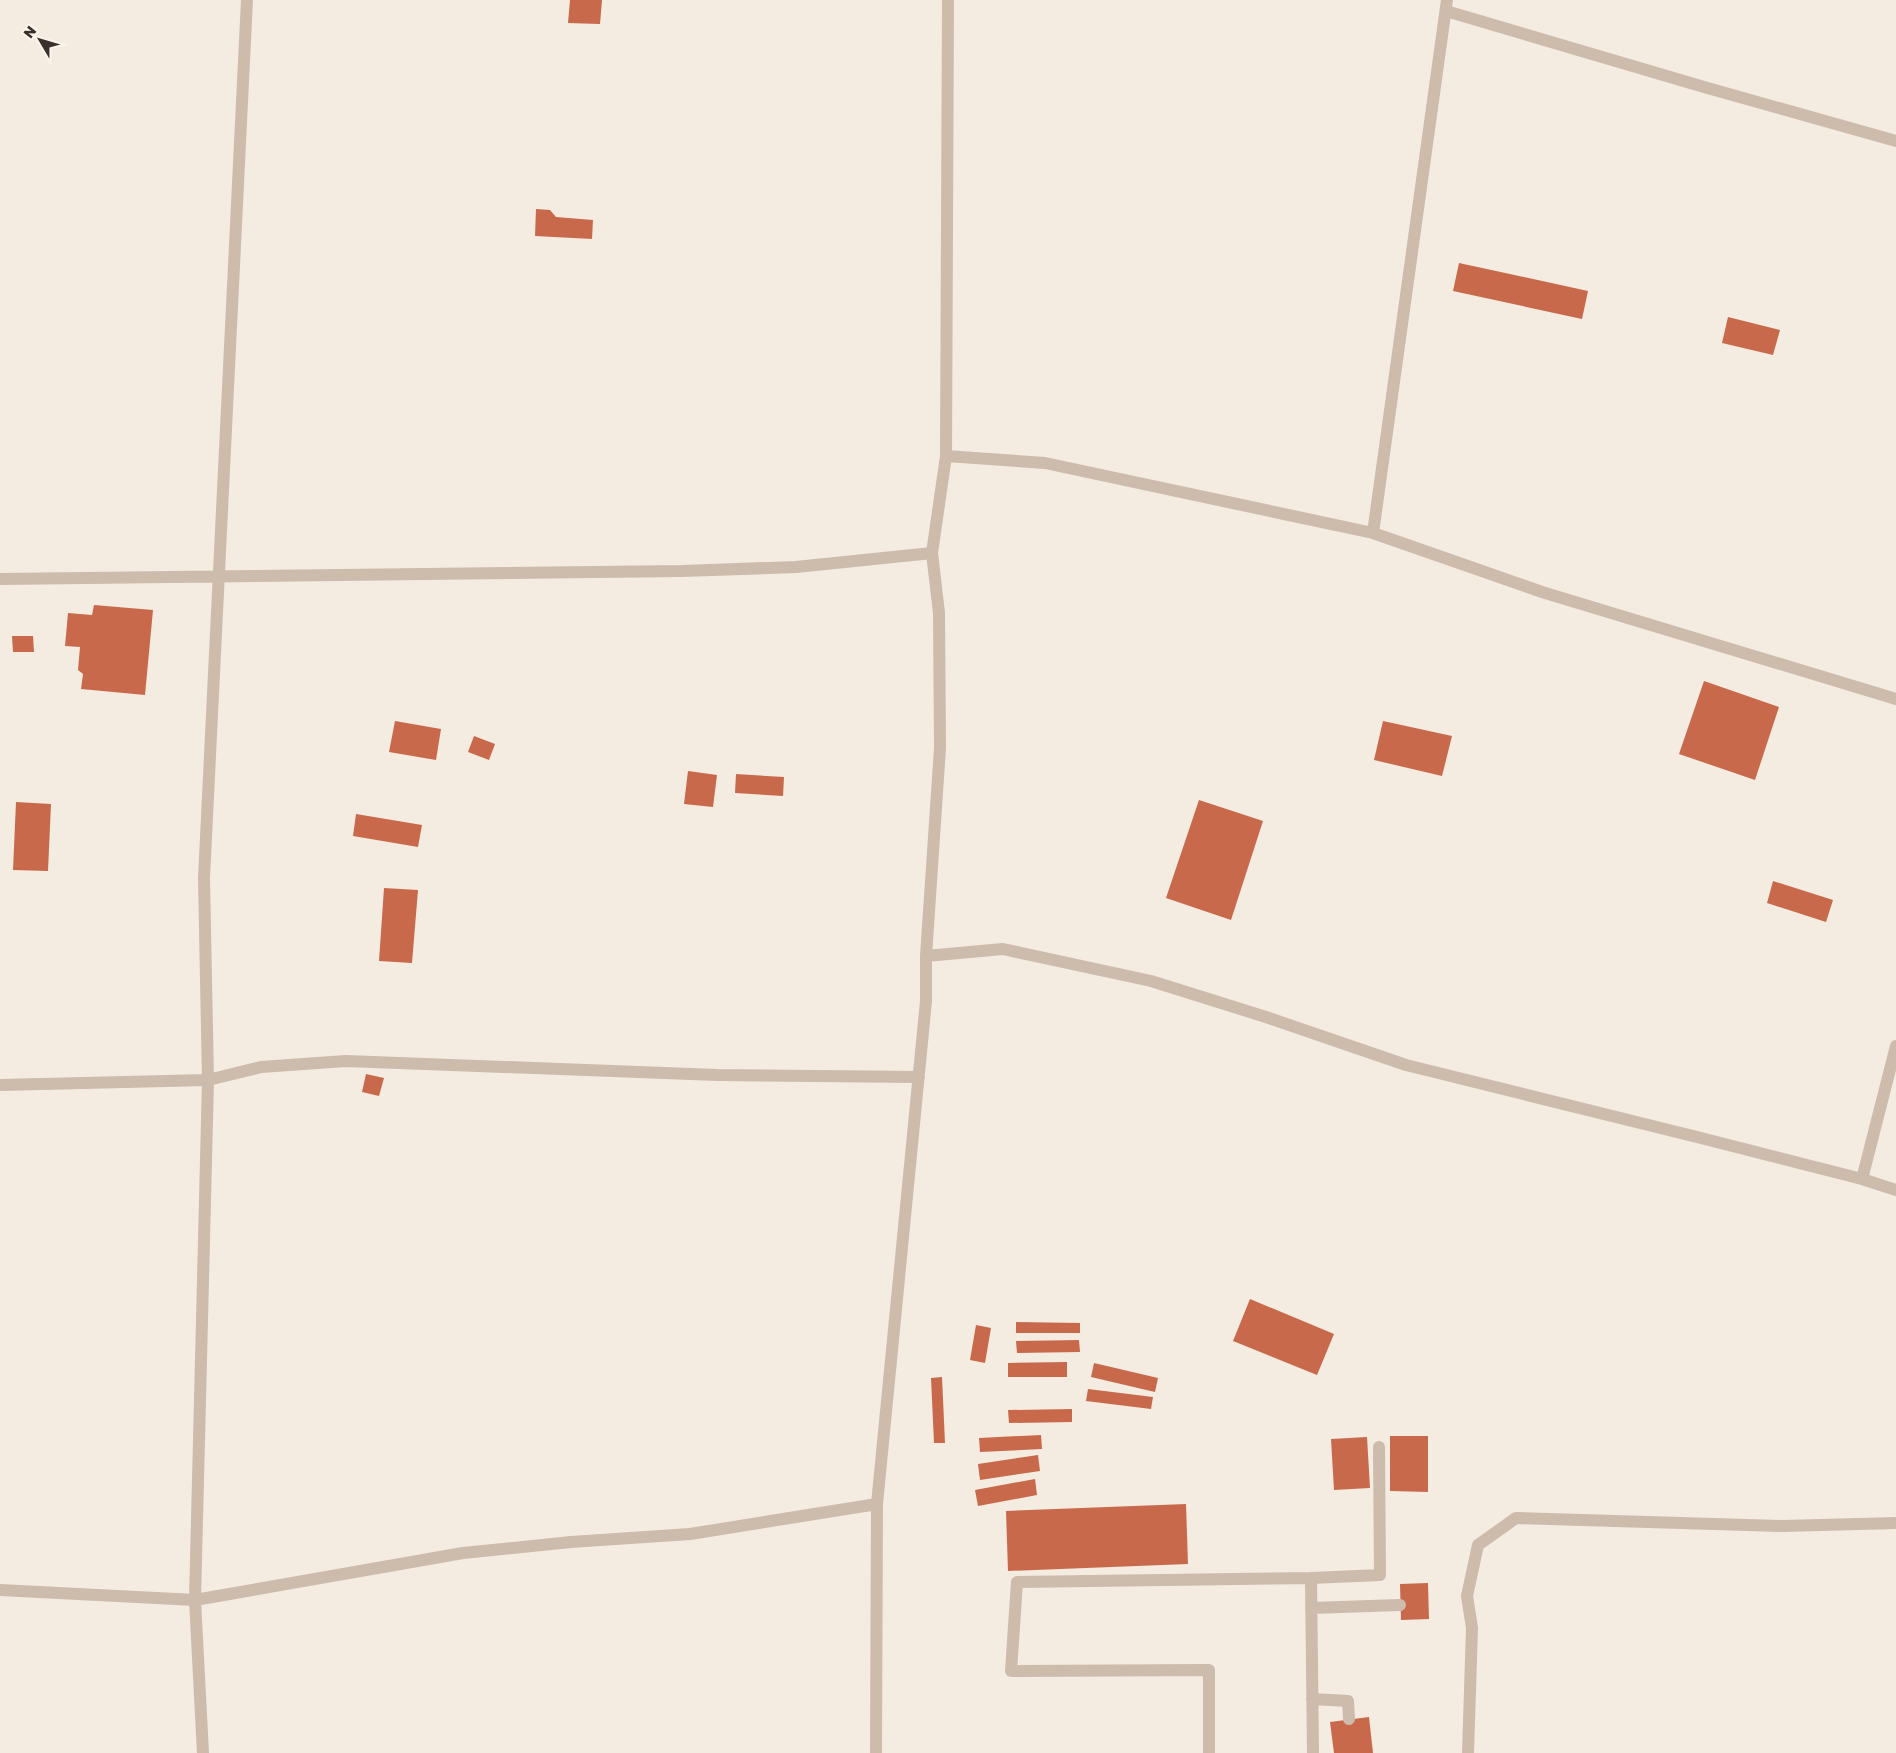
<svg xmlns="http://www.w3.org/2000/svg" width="1896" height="1753" viewBox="0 0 1896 1753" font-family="'Golos Text',sans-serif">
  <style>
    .building { fill: #c8694b }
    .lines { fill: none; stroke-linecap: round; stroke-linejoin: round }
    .minor { stroke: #cdbbac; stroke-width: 12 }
  </style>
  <rect width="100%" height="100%" fill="#f4ebe1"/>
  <path class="building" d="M 570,0 L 602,0 L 600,24 L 568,23 Z
    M 536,209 L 550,210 L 556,217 L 593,220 L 592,239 L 535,236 Z
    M 1459,263 L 1588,291 L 1582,319 L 1453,291 Z
    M 1728,317 L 1780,330 L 1773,355 L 1722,343 Z
    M 94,605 L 153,610 L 145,695 L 81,689 L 83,674 L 78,670 L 80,647 L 65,646 L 68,613 L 92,615 Z
    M 12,636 L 33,636 L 34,652 L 13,652 Z
    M 1704,681 L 1779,707 L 1755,780 L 1679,754 Z
    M 395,721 L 441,729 L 436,760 L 389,752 Z
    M 1383,721 L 1452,736 L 1442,776 L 1374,760 Z
    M 474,736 L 495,744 L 489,760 L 468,752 Z
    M 688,771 L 717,775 L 713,807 L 684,804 Z
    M 736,774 L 784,777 L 783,796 L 735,793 Z
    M 1199,800 L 1263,821 L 1231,920 L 1166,898 Z
    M 16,802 L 51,804 L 48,871 L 13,870 Z
    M 356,814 L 422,825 L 418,847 L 353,836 Z
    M 1773,881 L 1833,900 L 1826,922 L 1767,903 Z
    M 384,888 L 418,890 L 412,963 L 379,961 Z
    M 366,1074 L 384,1078 L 379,1096 L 362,1092 Z
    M 1250,1299 L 1334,1334 L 1317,1375 L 1233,1341 Z
    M 1016,1322 L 1080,1323 L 1080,1333 L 1016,1333 Z
    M 976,1325 L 991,1328 L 985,1363 L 970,1360 Z
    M 1079,1340 L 1080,1352 L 1017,1353 L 1016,1341 Z
    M 1067,1362 L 1067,1377 L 1008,1377 L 1008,1363 Z
    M 1094,1363 L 1158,1378 L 1155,1392 L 1091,1377 Z
    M 942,1377 L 945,1443 L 934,1443 L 931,1378 Z
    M 1088,1389 L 1153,1397 L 1151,1409 L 1086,1401 Z
    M 1072,1409 L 1072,1422 L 1009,1423 L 1008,1410 Z
    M 1041,1435 L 1042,1449 L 980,1452 L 979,1438 Z
    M 1390,1436 L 1428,1436 L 1428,1492 L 1390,1491 Z
    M 1367,1437 L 1370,1488 L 1334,1490 L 1331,1439 Z
    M 1038,1455 L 1040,1471 L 980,1480 L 978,1464 Z
    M 1035,1479 L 1037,1495 L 978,1506 L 975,1490 Z
    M 1186,1504 L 1188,1564 L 1008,1571 L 1006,1511 Z
    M 1428,1583 L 1429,1619 L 1401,1620 L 1400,1584 Z
    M 1369,1717 L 1373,1753 L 1334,1753 L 1330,1722 Z"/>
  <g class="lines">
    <path class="minor" d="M 1446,11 L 1704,87 L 1896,141
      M 946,456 L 1045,463 L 1373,533 L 1542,592 L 1896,699
      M 1373,533 L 1447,0
      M 0,579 L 682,571 L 796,567 L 932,553
      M 926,956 L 1003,949 L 1151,981 L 1266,1017 L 1406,1065 L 1697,1137 L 1862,1179 L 1896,1190
      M 0,1085 L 208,1080 L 261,1067 L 346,1061 L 717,1075 L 919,1077
      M 1862,1179 L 1896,1046
      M 1311,1578 L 1380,1575 L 1379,1447
      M 0,1590 L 195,1600 L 463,1553 L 571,1542 L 690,1534 L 877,1504
      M 1311,1608 L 1400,1605
      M 1312,1699 L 1348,1701 L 1349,1719
      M 203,1753 L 195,1600 L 208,1080 L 204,878 L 247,0
      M 876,1753 L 877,1504 L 926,1001 L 926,956 L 940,748 L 939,613 L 932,553 L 946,456 L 948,0
      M 1209,1753 L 1209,1670 L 1011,1671 L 1017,1582 L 1311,1578 L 1313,1753
      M 1468,1753 L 1472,1628 L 1467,1596 L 1478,1545 L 1516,1518 L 1783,1526 L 1896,1523"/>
  </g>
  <g transform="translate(40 40) rotate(308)" stroke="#fbf5ee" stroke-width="4" paint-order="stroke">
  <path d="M0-4L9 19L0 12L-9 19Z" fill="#3b302b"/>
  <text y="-8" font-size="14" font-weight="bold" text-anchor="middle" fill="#3b302b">N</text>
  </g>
</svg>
